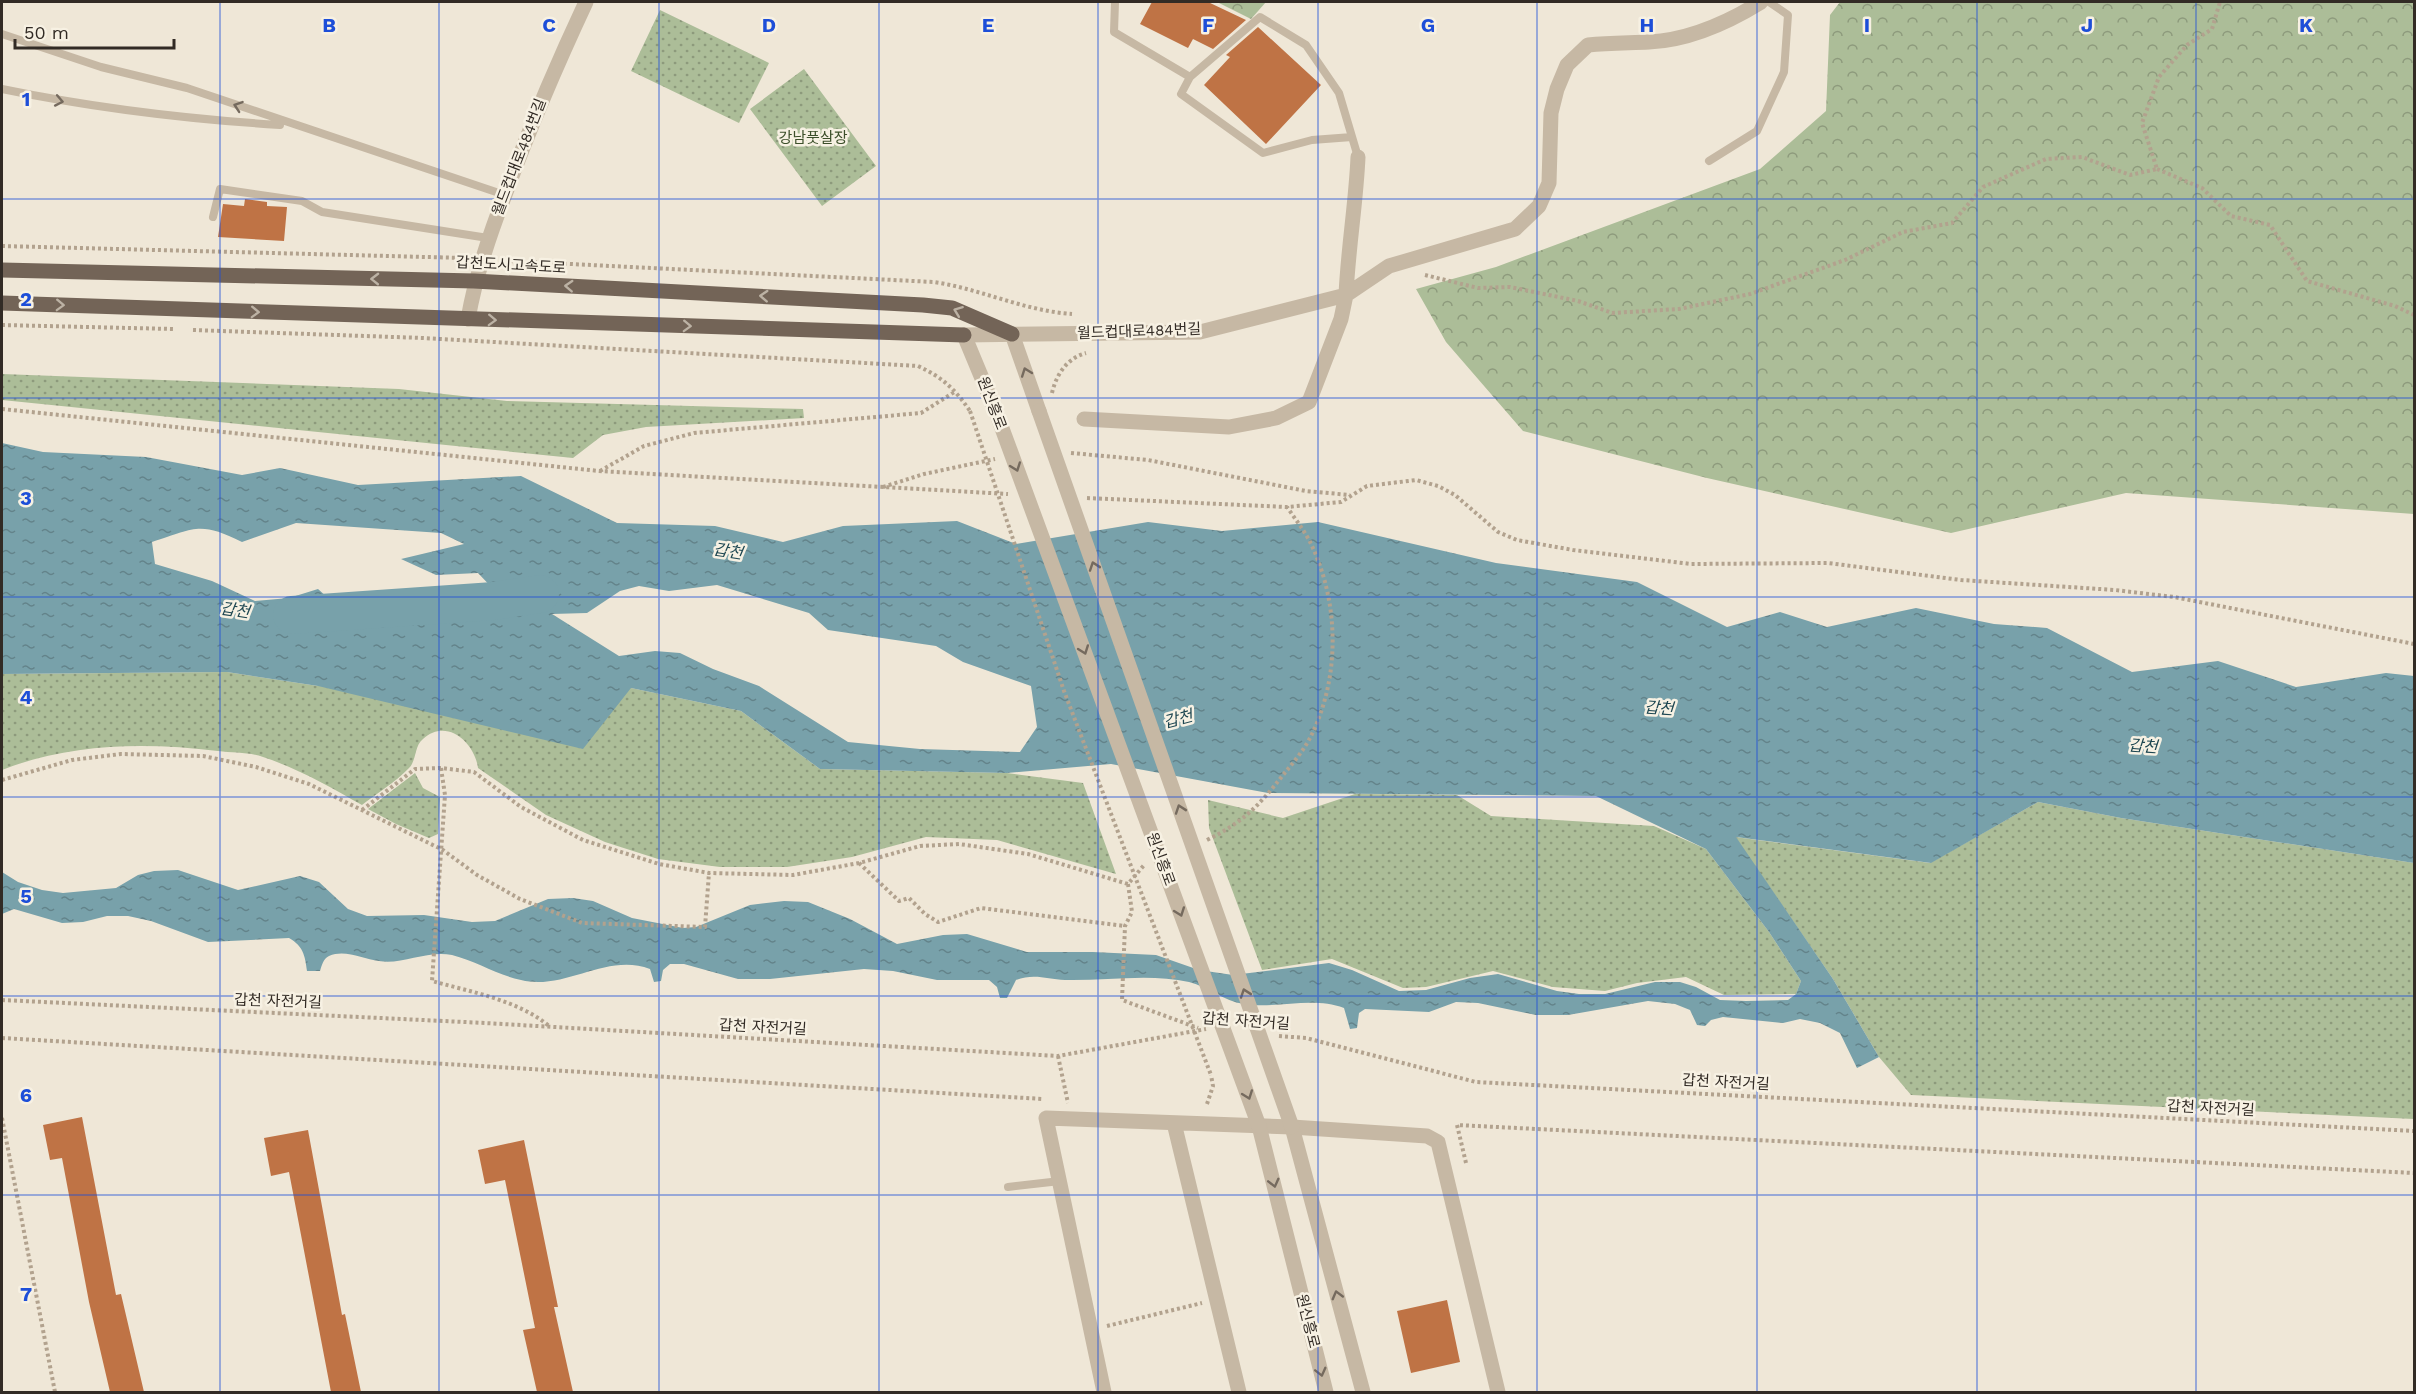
<svg xmlns="http://www.w3.org/2000/svg" width="2416" height="1394" viewBox="0 0 2416 1394" font-family="'Work Sans','Noto Sans KR',sans-serif">
  <style>
    .green { fill: url(#green-dots) }
    .forest { fill: url(#forest-crowns) }
    .water { fill: url(#water-ripples); fill-rule: evenodd }
    .lines { fill: none; stroke-linecap: round; stroke-linejoin: round }
    .river { stroke: #78a1aa; stroke-width: 38 }
    .building { fill: #bf7345 }
    .path { stroke: #b2a28e; stroke-width: 4; stroke-dasharray: 3 3; stroke-linecap: butt }
    .service { stroke: #c6b8a4; stroke-width: 8 }
    .minor { stroke: #c6b8a4; stroke-width: 15 }
    .tertiary { stroke: #c6b8a4; stroke-width: 15 }
    .primary { stroke: #736457; stroke-width: 15 }
    .path-bridge { stroke: #b2a28e; stroke-width: 4; stroke-dasharray: 3 3; stroke-linecap: butt }
    .tertiary-bridge { stroke: #c6b8a4; stroke-width: 15 }
    .oneway { stroke: #756a5e }
    .oneway2 { stroke: #bcb2a4 }
    .grid { fill: none; stroke: #1d4ed8; stroke-width: 1.5; stroke-opacity: 0.55 }
    .labels { text-anchor: middle; dominant-baseline: central; stroke-width: 5; stroke-linejoin: round; paint-order: stroke }
    .park-label { font-size: 15px; fill: #3c4f2a; stroke: #f7f1e3 }
    .street-label { font-size: 15px; fill: #322b25; stroke: #f7f1e3 }
    .water-label { font-size: 16px; font-style: italic; fill: #1d4651; stroke: #f7f1e3 }
    .grid-label { font-size: 20px; text-anchor: middle; font-weight: bold; fill: #1d4ed8; stroke: #f7f1e3; stroke-width: 5; stroke-linejoin: round; paint-order: stroke }
  </style>
  <defs>
    <pattern id="green-dots" width="8" height="8" patternUnits="userSpaceOnUse" patternTransform="scale(1.5)"><rect width="8" height="8" fill="#acbd98"/><path d="M2 2h.1M6 6h.1" fill="none" stroke="#8d9a7c" stroke-width="1.8" stroke-linecap="round"/></pattern>
    <pattern id="forest-crowns" width="20" height="18" patternUnits="userSpaceOnUse" patternTransform="scale(1.5)"><rect width="20" height="18" fill="#acbd98"/><path d="M2 6a3 3 0 1 1 6 0M12 15a3 3 0 1 1 6 0" fill="none" stroke="#8d9a7c"/></pattern>
    <pattern id="water-ripples" width="26" height="14" patternUnits="userSpaceOnUse" patternTransform="scale(1.5)"><rect width="26" height="14" fill="#78a1aa"/><path d="M2 4q2-2 4 0t4 0M15 11q2-2 4 0t4 0" fill="none" stroke="#63838a"/></pattern>
  </defs>
  <rect width="100%" height="100%" fill="#efe7d7"/>
  <path class="green" d="M 660,10 L 769,63 L 739,123 L 631,71 Z
    M 804,69 L 876,166 L 822,206 L 750,109 Z
    M 2,374 L 399,389 L 507,401 L 803,409 L 804,418 L 646,427 L 603,435 L 573,458 L 2,400 Z
    M 227,672 L 318,686 L 631,688 L 741,711 L 820,769 L 1007,773 L 1083,783 L 1116,874 L 997,840 L 926,837 L 852,857 L 787,867 L 720,867 L 658,859 L 605,842 L 546,815 L 478,768 C 475,743 447,717 423,739 C 414,746 417,760 409,768 C 396,782 377,793 362,805 C 330,787 299,769 263,757 C 250,752 233,753 218,751 C 145,742 70,743 2,770 L 2,674 Z
    M 415,773 L 423,788 L 440,797 L 438,834 L 429,838 L 396,824 L 368,809 Z
    M 1355,794 L 1457,795 L 1491,816 L 1654,826 L 1706,849 L 1769,932 L 1801,981 L 1796,994 L 1724,995 L 1686,977 L 1637,983 L 1605,991 L 1553,987 L 1493,971 L 1426,987 L 1403,988 L 1332,959 L 1262,970 L 1209,828 L 1208,800 L 1283,818 Z
    M 2038,802 L 2121,818 L 2414,863 L 2414,1119 L 1911,1095 L 1879,1057 L 1833,979 L 1735,837 L 1930,863 Z"/>
  <path class="forest" d="M 1217,2 L 1266,2 L 1251,19 Z
    M 1840,2 L 2414,2 L 2414,514 L 2126,493 L 1951,533 L 1707,478 L 1523,431 L 1446,342 L 1416,289 L 1496,267 L 1760,169 L 1826,111 L 1830,15 Z"/>
  <path class="water" d="M 2,443 L 43,452 L 146,457 L 242,475 L 280,468 L 358,485 L 521,476 L 617,523 L 715,526 L 783,542 L 843,526 L 957,521 L 1016,544 L 1148,522 L 1222,531 L 1318,522 L 1496,563 L 1637,582 L 1727,627 L 1780,612 L 1827,627 L 1916,608 L 1994,624 L 2047,628 L 2132,672 L 2218,661 L 2296,687 L 2386,673 L 2414,676 L 2414,863 L 2121,818 L 2038,802 L 1931,863 L 1736,837 L 1833,979 L 1879,1057 L 1857,1068 L 1840,1033 L 1820,1023 L 1800,1019 L 1783,1023 L 1723,1017 L 1711,1020 L 1705,1026 L 1697,1025 L 1690,1010 L 1675,1004 L 1648,1001 L 1568,1015 L 1536,1015 L 1478,1003 L 1456,1002 L 1429,1012 L 1365,1009 L 1359,1013 L 1357,1028 L 1350,1029 L 1344,1008 C 1312,996 1277,1009 1244,1004 C 1223,1001 1209,987 1189,982 C 1149,973 1105,981 1065,980 C 1047,979 1034,973 1016,980 L 1007,998 L 1000,998 L 997,987 L 989,980 L 937,980 L 893,971 L 864,969 L 770,979 L 738,979 L 684,964 L 670,964 L 663,970 L 661,981 L 654,982 L 650,969 C 607,952 565,991 521,980 C 497,975 476,961 452,955 C 427,950 402,965 379,961 C 363,959 345,949 329,956 C 323,959 322,965 320,971 L 307,971 C 305,955 303,946 289,938 L 208,942 L 151,921 L 128,916 L 107,916 L 83,922 L 62,923 L 14,909 L 2,914 L 2,872 L 18,882 L 42,890 L 63,893 L 116,888 L 138,875 L 154,871 L 178,870 L 238,890 L 300,876 L 319,882 L 348,909 L 367,916 L 424,915 L 472,922 L 495,921 L 548,899 L 573,898 L 593,901 L 632,918 L 683,928 L 696,927 L 750,905 L 784,901 L 808,902 L 850,919 L 897,944 L 943,935 L 967,934 L 1027,952 L 1093,952 L 1156,955 L 1199,970 L 1233,975 L 1329,963 L 1352,970 L 1399,991 L 1426,990 L 1470,978 L 1498,974 L 1557,991 L 1579,994 L 1605,994 L 1655,982 L 1680,982 L 1696,987 L 1720,1000 L 1746,1001 L 1788,1000 L 1796,994 L 1801,981 L 1769,932 L 1706,849 L 1596,796 L 1268,793 L 1111,764 L 1007,773 L 820,769 L 741,711 L 631,688 L 583,749 L 318,686 L 227,672 L 2,674 ZM 296,523 L 441,533 L 464,544 L 401,559 L 436,575 L 478,573 L 497,593 L 470,620 L 436,613 L 402,621 L 355,622 L 318,589 L 289,598 L 255,601 L 212,581 L 155,564 L 152,542 C 195,528 200,521 242,542 ZM 717,585 L 809,613 L 828,630 L 936,646 L 963,662 L 1031,686 L 1037,727 L 1020,752 L 920,749 L 848,742 L 759,686 L 713,669 L 680,653 L 655,651 L 619,656 L 552,614 L 587,613 L 620,591 L 639,586 L 669,591 Z"/>
  <g class="lines">
    <path class="river" d="M 292,615 L 494,601 L 540,594"/>
  </g>
  <path class="building" d="M 1152,2 L 1208,2 L 1246,20 L 1213,49 L 1193,39 L 1188,48 L 1140,24 Z
    M 1258,27 L 1321,85 L 1266,144 L 1204,85 L 1230,57 L 1226,55 Z
    M 245,199 L 267,202 L 267,206 L 287,207 L 284,241 L 218,237 L 223,204 L 244,206 Z
    M 82,1117 L 116,1295 L 121,1294 L 144,1392 L 110,1392 L 89,1302 L 62,1158 L 50,1160 L 43,1125 Z
    M 308,1130 L 342,1315 L 345,1314 L 361,1392 L 331,1392 L 289,1172 L 271,1176 L 264,1138 Z
    M 524,1140 L 558,1307 L 554,1307 L 573,1392 L 537,1392 L 523,1330 L 535,1328 L 505,1180 L 485,1184 L 478,1150 Z
    M 1447,1300 L 1460,1362 L 1411,1373 L 1397,1311 Z"/>
  <g class="lines">
    <path class="path" d="M 2157,169 L 2202,188 L 2231,216 L 2270,225 L 2307,281 L 2395,306 L 2414,315
      M 2,246 L 465,258
      M 510,261 L 934,282 C 981,289 1025,311 1072,314
      M 1425,275 L 1478,288 L 1510,287 L 1578,301 L 1612,313 L 1679,309 L 1750,294 L 1845,260 L 1903,232 L 1952,223 L 1983,187 L 2046,159 L 2082,157 L 2130,175 L 2157,169 L 2142,123 L 2159,77 L 2187,45 L 2212,29 L 2220,2
      M 2,325 L 173,329
      M 193,330 L 423,338 L 918,366 C 942,377 955,389 970,411
      M 1052,393 C 1056,375 1067,358 1086,353
      M 2,409 L 599,471 L 1008,494
      M 1071,453 L 1148,460 L 1306,491 L 1350,495
      M 600,471 L 644,446 L 694,433 L 921,413 L 956,391
      M 883,487 L 924,474 L 995,459
      M 1087,498 L 1287,507 L 1341,502 L 1367,486 L 1416,480 L 1438,486 L 1455,495 L 1498,532 L 1517,540 L 1573,550 L 1691,564 L 1828,563 L 1961,580 L 2115,590 L 2174,597 L 2414,644
      M 441,768 L 445,795 L 432,981 C 471,992 518,1000 549,1026
      M 2,780 L 72,760 L 121,754 L 203,756 L 256,767 L 309,784 L 443,850 L 477,875 L 520,899 L 582,923 L 705,927 L 709,873
      M 362,810 L 415,769 L 441,768 L 474,772 L 521,807 L 583,840 L 659,864 L 709,873 L 793,875 L 859,863 L 920,846 L 959,844 L 1028,854 L 1128,884 L 1145,864
      M 1207,840 C 1243,822 1258,807 1283,775 C 1293,763 1305,749 1312,734 C 1340,676 1339,604 1312,546 C 1306,533 1296,520 1287,507
      M 859,863 L 899,901 L 909,898 L 925,914 L 938,922 L 981,908 L 1125,926
      M 1128,884 L 1132,912 L 1125,926 L 1122,1000 L 1198,1028
      M 2,1000 L 485,1023 L 1058,1056 L 1206,1029
      M 1279,1036 L 1306,1038 L 1476,1082 L 2414,1131
      M 2,1038 L 1043,1099
      M 1058,1056 L 1068,1103
      M 1207,1104 L 1213,1086 L 1211,1075
      M 2,1118 L 55,1392
      M 1466,1163 L 1457,1125 L 2414,1173
      M 1107,1326 L 1202,1303"/>
    <path class="service" d="M 1115,2 L 1114,32 L 1190,77 L 1260,17 L 1306,45 L 1339,93 L 1358,157
      M 2,34 L 101,67 L 187,88 L 505,195
      M 1190,77 L 1181,94 L 1263,153 L 1312,140 L 1352,137
      M 2,89 C 94,108 186,119 280,125
      M 1709,161 L 1757,131 L 1784,72 L 1788,15 L 1769,2
      M 213,217 L 220,189 L 302,201 L 322,212 L 488,238
      M 1008,1187 L 1060,1181"/>
    <path class="minor" d="M 468,319 C 476,274 490,234 506,192 C 530,127 557,64 586,2
      M 964,335 L 1200,332 L 1346,295 C 1348,249 1356,203 1358,157
      M 1084,419 L 1229,427 L 1276,418 L 1309,402 L 1341,319 L 1346,295 L 1389,266 L 1515,229 L 1539,206 L 1549,183 L 1551,113 L 1557,89 L 1567,65 L 1588,45 C 1609,43 1628,43 1649,42 C 1690,40 1727,23 1761,2
      M 1174,1123 L 1239,1392
      M 1104,1392 L 1046,1118 L 1292,1127 L 1427,1136 L 1438,1142 L 1498,1392"/>
    <path class="tertiary" d="M 1012,334 L 1039,411
      M 964,335 L 996,412
      M 1259,1126 L 1326,1392
      M 1292,1127 L 1363,1392"/>
    <path class="primary" d="M 2,270 L 474,281 L 923,305 L 952,308 L 1012,334
      M 2,303 L 964,335"/>
    <path class="path-bridge" d="M 970,411 L 1064,691 L 1211,1075"/>
    <path class="tertiary-bridge" d="M 1039,411 L 1292,1127
      M 996,412 L 1259,1126"/>
  </g>
  <defs><path id="oneway-chevron" d="M-2-3.5L2.5 0L-2 3.5" fill="none" stroke-width="1.6" stroke-linecap="round" stroke-linejoin="round" transform="scale(1.5)"/></defs>
  <g class="oneway">
    <use href="#oneway-chevron" transform="translate(59 101) rotate(11)"/>
    <use href="#oneway-chevron" transform="translate(238 106) rotate(-161)"/>
    <use href="#oneway-chevron" transform="translate(1026 372) rotate(-110)"/>
    <use href="#oneway-chevron" transform="translate(1016 467) rotate(70)"/>
    <use href="#oneway-chevron" transform="translate(1094 566) rotate(-109)"/>
    <use href="#oneway-chevron" transform="translate(1084 650) rotate(70)"/>
    <use href="#oneway-chevron" transform="translate(1180 809) rotate(-109)"/>
    <use href="#oneway-chevron" transform="translate(1180 912) rotate(70)"/>
    <use href="#oneway-chevron" transform="translate(1245 993) rotate(-109)"/>
    <use href="#oneway-chevron" transform="translate(1248 1095) rotate(70)"/>
    <use href="#oneway-chevron" transform="translate(1274 1183) rotate(76)"/>
    <use href="#oneway-chevron" transform="translate(1337 1295) rotate(-105)"/>
    <use href="#oneway-chevron" transform="translate(1321 1372) rotate(76)"/>
  </g>
  <g class="oneway2">
    <use href="#oneway-chevron" transform="translate(375 279) rotate(-179)"/>
    <use href="#oneway-chevron" transform="translate(569 286) rotate(-177)"/>
    <use href="#oneway-chevron" transform="translate(764 296) rotate(-177)"/>
    <use href="#oneway-chevron" transform="translate(60 305) rotate(2)"/>
    <use href="#oneway-chevron" transform="translate(958 311) rotate(-159)"/>
    <use href="#oneway-chevron" transform="translate(255 312) rotate(2)"/>
    <use href="#oneway-chevron" transform="translate(492 320) rotate(2)"/>
    <use href="#oneway-chevron" transform="translate(687 326) rotate(2)"/>
  </g>
  <path class="grid" d="M 220,2 L 220,1392M 439,2 L 439,1392M 659,2 L 659,1392M 879,2 L 879,1392M 1098,2 L 1098,1392M 1318,2 L 1318,1392M 1537,2 L 1537,1392M 1757,2 L 1757,1392M 1977,2 L 1977,1392M 2196,2 L 2196,1392M 2,199 L 2414,199M 2,398 L 2414,398M 2,597 L 2414,597M 2,797 L 2414,797M 2,996 L 2414,996M 2,1195 L 2414,1195"/>
  <g class="labels">
    <g class="park-label">
      <text x="813" y="138">강남풋살장</text>
    </g>
    <g class="street-label">
      <text transform="translate(519 157) rotate(-69)">월드컵대로484번길</text>
      <text transform="translate(511 265) rotate(3)">갑천도시고속도로</text>
      <text transform="translate(1139 331) rotate(-2)">월드컵대로484번길</text>
      <text transform="translate(992 403) rotate(69)">원신흥로</text>
      <text transform="translate(1161 859) rotate(70)">원신흥로</text>
      <text transform="translate(278 1001) rotate(2)">갑천 자전거길</text>
      <text transform="translate(1246 1021) rotate(4)">갑천 자전거길</text>
      <text transform="translate(763 1027) rotate(3)">갑천 자전거길</text>
      <text transform="translate(1726 1082) rotate(3)">갑천 자전거길</text>
      <text transform="translate(2211 1108) rotate(3)">갑천 자전거길</text>
      <text transform="translate(1308 1321) rotate(76)">원신흥로</text>
    </g>
    <g class="water-label">
      <text transform="translate(728 551) rotate(9)">갑천</text>
      <text transform="translate(235 610) rotate(8)">갑천</text>
      <text transform="translate(1659 708) rotate(4)">갑천</text>
      <text transform="translate(1178 719) rotate(-15)">갑천</text>
      <text transform="translate(2143 746) rotate(4)">갑천</text>
    </g>
  </g>
  <g class="grid-label">
    <text x="329" y="32">B</text>
    <text x="549" y="32">C</text>
    <text x="769" y="32">D</text>
    <text x="988" y="32">E</text>
    <text x="1208" y="32">F</text>
    <text x="1428" y="32">G</text>
    <text x="1647" y="32">H</text>
    <text x="1867" y="32">I</text>
    <text x="2087" y="32">J</text>
    <text x="2306" y="32">K</text>
    <text x="26" y="106">1</text>
    <text x="26" y="306">2</text>
    <text x="26" y="505">3</text>
    <text x="26" y="704">4</text>
    <text x="26" y="903">5</text>
    <text x="26" y="1102">6</text>
    <text x="26" y="1301">7</text>
  </g>
  <rect width="2416" height="1394" fill="none" stroke="#322b25" stroke-width="6"/>
  <path d="M15 39v9h159v-9" fill="none" stroke="#322b25" stroke-width="3"/>
  <text x="24" y="39" font-size="18" fill="#322b25" stroke="#f7f1e3" stroke-width="4.5" paint-order="stroke">50 m</text>
</svg>
